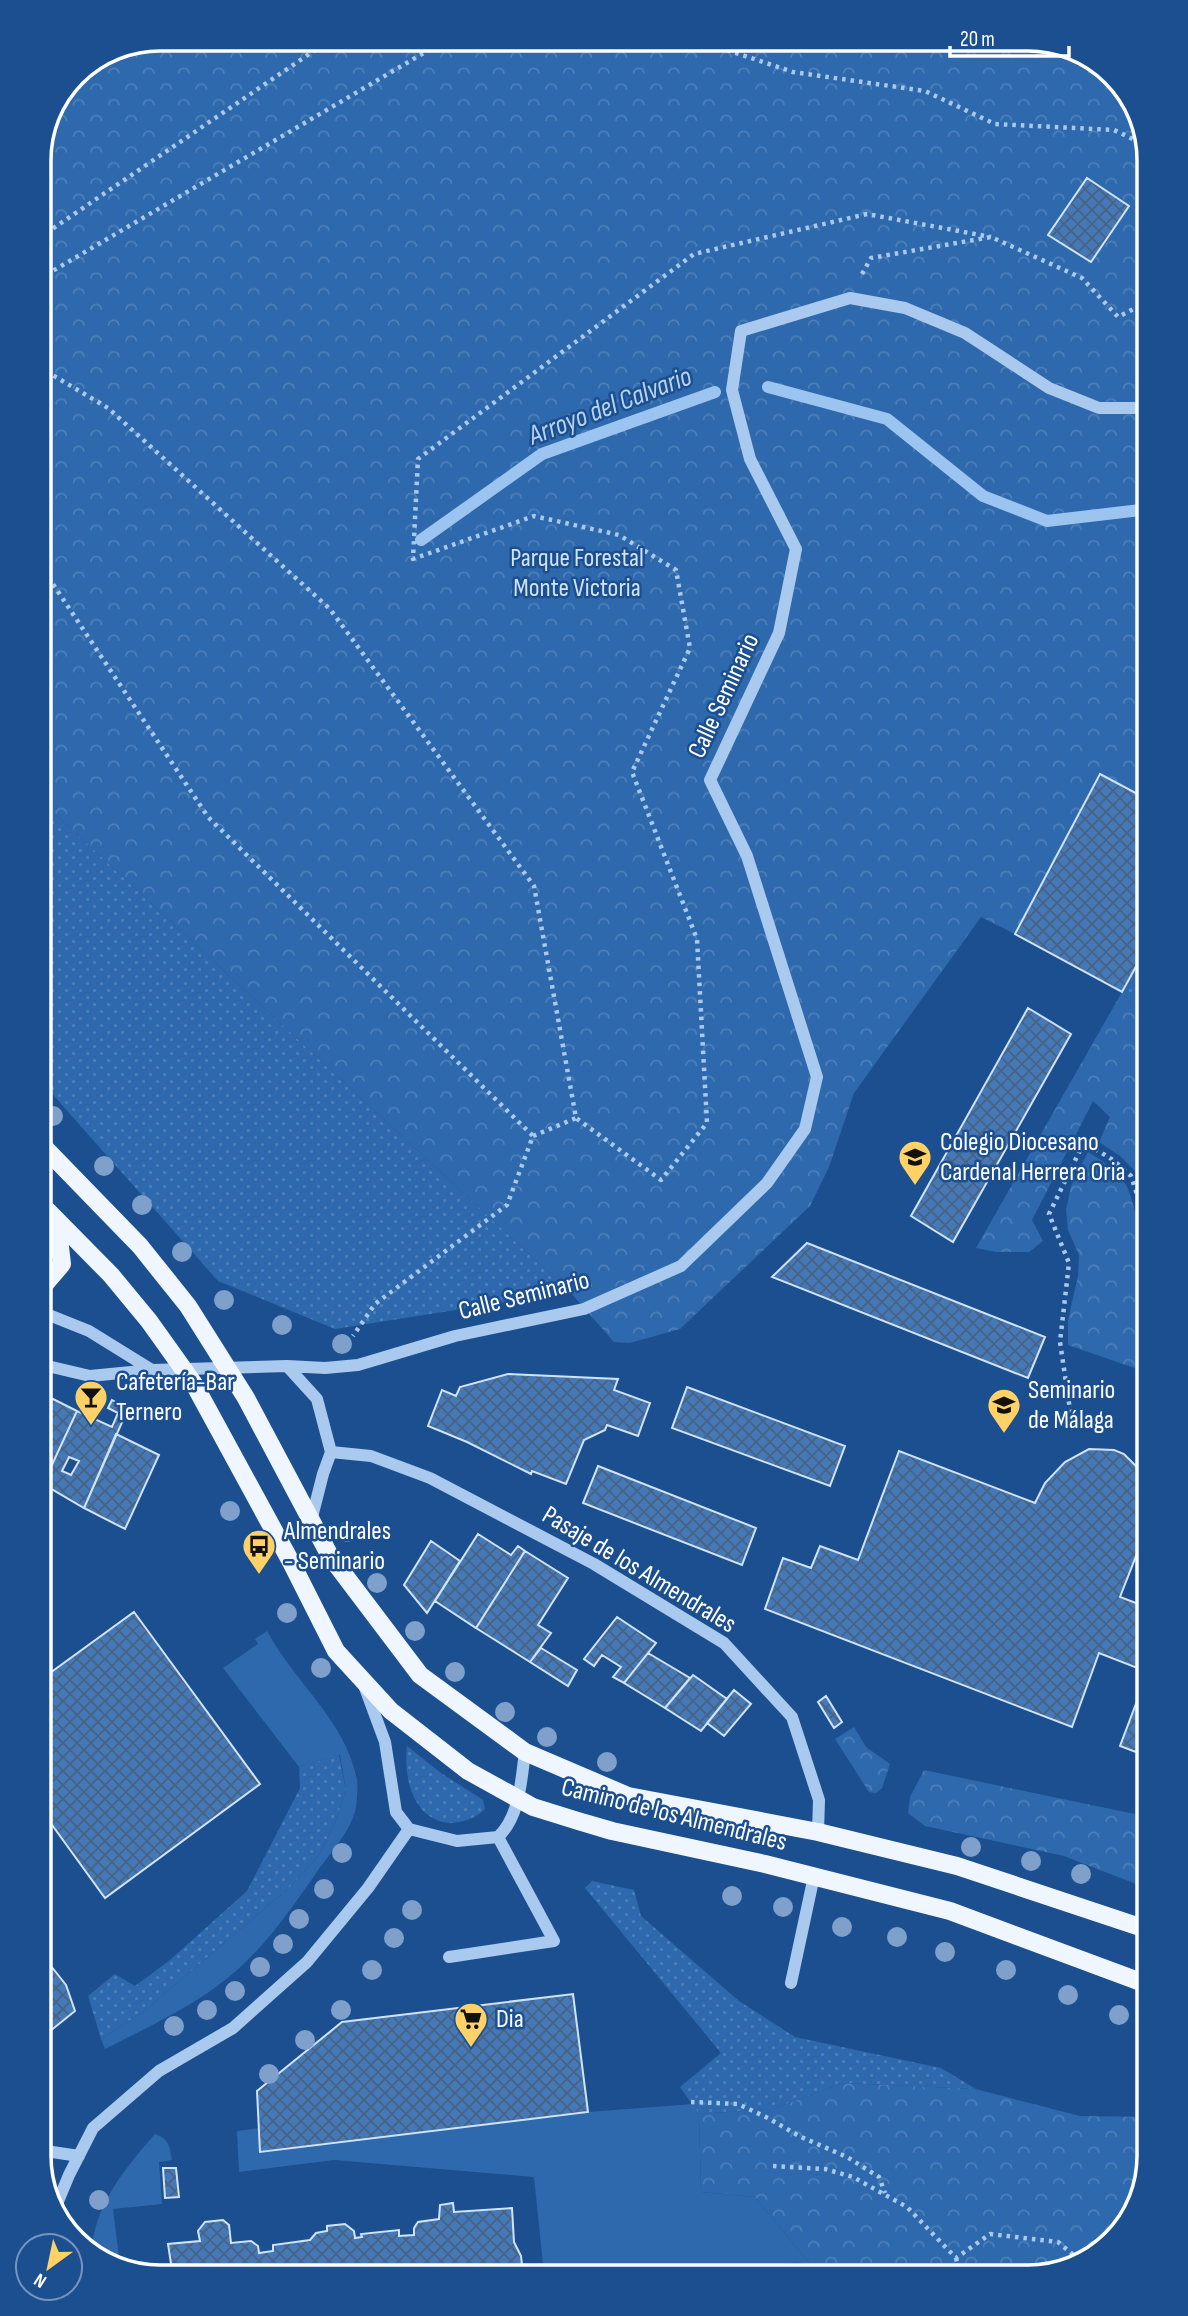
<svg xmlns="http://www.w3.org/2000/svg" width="1188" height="2316" viewBox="0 0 1188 2316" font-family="'Sofia Sans Condensed',sans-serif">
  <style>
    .grass { fill: url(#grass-dots) }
    .forest { fill: url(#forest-crowns) }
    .garden { fill: #2e69ad }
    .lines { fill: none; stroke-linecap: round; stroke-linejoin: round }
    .stream { stroke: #9cc4f0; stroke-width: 12 }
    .building { fill: url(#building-cross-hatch); stroke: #cfe3fa; stroke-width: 2; fill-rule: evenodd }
    .path { stroke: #a9c9ee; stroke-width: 4.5; stroke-dasharray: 3.5 5; stroke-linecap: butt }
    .minor { stroke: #a9c9ee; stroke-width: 12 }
    .major { stroke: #f0f6ff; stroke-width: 18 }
    .tree { fill: #7ea0ca }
    .labels { text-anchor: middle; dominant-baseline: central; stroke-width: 5; stroke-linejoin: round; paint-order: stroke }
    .park-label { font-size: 26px; fill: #cfe3fa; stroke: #1b4f8f }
    .street-label { font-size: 26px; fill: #fff; stroke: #1b4f8f }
    .poi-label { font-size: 26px; fill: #fff; stroke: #1b4f8f; text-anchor: start }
    .water-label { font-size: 28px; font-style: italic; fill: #b5d3f5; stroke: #1b4f8f }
    .rim { fill: none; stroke: #fff; stroke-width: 3.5 }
  </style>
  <defs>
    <pattern id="grass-dots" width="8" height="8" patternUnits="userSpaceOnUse" patternTransform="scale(1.75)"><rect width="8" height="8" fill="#2e69ad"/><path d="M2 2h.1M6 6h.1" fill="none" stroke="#4d80b9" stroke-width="1.8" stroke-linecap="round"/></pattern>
    <pattern id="forest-crowns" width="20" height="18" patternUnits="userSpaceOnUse" patternTransform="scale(1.75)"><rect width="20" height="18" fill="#2e69ad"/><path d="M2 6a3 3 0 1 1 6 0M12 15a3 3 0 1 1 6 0" fill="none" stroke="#4d80b9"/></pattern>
    <pattern id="building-cross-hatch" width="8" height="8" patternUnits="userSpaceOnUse" patternTransform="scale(1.75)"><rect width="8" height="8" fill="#4478b7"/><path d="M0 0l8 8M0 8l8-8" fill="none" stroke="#486282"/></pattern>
  </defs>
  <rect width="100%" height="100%" fill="#1b4f8f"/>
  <path class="grass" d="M 39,799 L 570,1292 L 335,1329 L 218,1281 L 39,1079 Z
    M 1149,943 L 1149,1025 L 1122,992 Z
    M 407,1746 L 441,1773 L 483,1800 L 485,1809 C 476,1818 462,1823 450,1823 C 413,1821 403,1776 407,1746 Z
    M 339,1755 L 346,1790 L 335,1823 L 319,1855 L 290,1887 L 144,2011 L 101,2039 L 88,1996 L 115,1974 L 135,1986 L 170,1960 L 247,1891 L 300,1788 L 299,1767 Z
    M 592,1881 L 634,1890 L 641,1916 L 739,2001 L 795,2037 L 941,2068 L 976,2089 L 843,2083 L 773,2109 L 699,2114 L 680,2087 L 721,2053 L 585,1888 Z"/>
  <path class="forest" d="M 1037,39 L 1102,63 L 1140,114 L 1149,159 L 1149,800 L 1100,774 L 1015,934 L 981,917 L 854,1093 L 829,1167 L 810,1206 L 680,1329 L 630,1343 L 614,1342 L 570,1292 L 39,799 L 39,152 L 74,74 L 113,48 Z
    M 1122,992 L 1149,1025 L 1149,1208 L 1140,1176 L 1120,1156 L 1099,1142 L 1110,1117 L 1093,1101 L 1032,1220 L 1043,1241 L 1029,1252 L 996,1252 L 976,1248 Z
    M 1088,1152 C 1103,1161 1116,1170 1126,1185 C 1135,1201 1133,1222 1149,1234 L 1149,1373 L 1068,1345 L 1068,1320 L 1078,1276 L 1079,1255 L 1068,1230 L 1066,1210 L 1071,1186 Z
    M 854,1727 L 866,1747 L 890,1764 L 882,1788 L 876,1793 L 869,1792 L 835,1739 Z
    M 924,1770 L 1149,1817 L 1149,1889 L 1064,1856 L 925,1826 L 908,1813 L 910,1797 Z
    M 843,2083 L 976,2089 L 1080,2116 L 1149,2117 L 1149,2157 L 1129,2224 L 1074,2268 L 821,2271 L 811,2265 L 755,2197 L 701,2192 L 699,2114 L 773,2109 Z"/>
  <path class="garden" d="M 267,1631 C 295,1683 346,1721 357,1780 C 358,1789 357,1804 355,1812 C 349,1832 333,1850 321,1866 C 295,1903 271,1940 237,1970 C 199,2004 150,2026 105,2049 L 101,2039 L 144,2011 L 290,1887 L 319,1855 L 335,1823 L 346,1790 L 340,1755 L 299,1767 L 223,1668 L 258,1644 L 255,1639 Z
    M 693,2104 L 699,2114 L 701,2192 L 755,2197 L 811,2265 C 796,2260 775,2264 762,2271 L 544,2274 L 534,2177 L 334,2160 L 239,2172 L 237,2131 L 259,2128 L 260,2152 L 588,2112 Z
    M 155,2134 C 169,2139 170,2147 172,2160 L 159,2162 L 162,2204 L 113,2209 L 120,2265 L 91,2254 C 94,2206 124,2169 155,2134 Z"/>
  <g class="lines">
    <path class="stream" d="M 768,387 L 887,419 L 983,496 L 1047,521 L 1149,509
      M 421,540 L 542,454 L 715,392"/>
  </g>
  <path class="building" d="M 1087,178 L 1129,206 L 1091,262 L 1048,235 Z
    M 1100,774 L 1149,800 L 1149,943 L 1122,992 L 1015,934 Z
    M 1028,1008 L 1071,1034 L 953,1242 L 911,1216 Z
    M 807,1243 L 1045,1337 L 1028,1378 L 772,1277 Z
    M 508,1374 L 618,1379 L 614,1390 L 650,1403 L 638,1436 L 607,1425 L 605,1430 L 584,1440 L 566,1484 L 532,1471 L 531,1474 L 467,1442 L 428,1426 L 442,1390 L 456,1396 L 460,1387 Z
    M 687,1387 L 845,1446 L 830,1486 L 672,1428 Z
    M 47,1396 L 77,1411 L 43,1484 L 39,1482 L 39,1416 Z
    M 39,1399 L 45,1402 L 39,1416 Z
    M 112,1400 L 128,1409 L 84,1508 L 43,1484 L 77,1411 L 112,1427 L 118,1413 L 108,1408 ZM 69,1457 L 79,1461 L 71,1475 L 62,1471 Z
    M 116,1434 L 159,1455 L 125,1529 L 84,1508 Z
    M 1089,1449 L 1114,1450 L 1124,1454 L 1141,1471 L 1149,1487 L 1149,1523 L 1120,1597 L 1149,1608 L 1149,1757 L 1120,1746 L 1148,1672 L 1099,1653 L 1072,1727 L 765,1609 L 783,1558 L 811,1568 L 820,1546 L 858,1560 L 899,1451 L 1035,1503 L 1045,1483 L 1065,1462 Z
    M 598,1466 L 756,1528 L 742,1565 L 583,1503 Z
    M 478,1534 L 511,1555 L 518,1546 L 525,1551 L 476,1628 L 435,1601 Z
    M 431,1541 L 460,1561 L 427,1613 L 404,1585 Z
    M 525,1551 L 568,1578 L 538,1625 L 551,1633 L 530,1662 L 476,1628 Z
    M 134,1612 L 260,1784 L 105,1898 L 39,1807 L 39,1681 Z
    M 617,1617 L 656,1643 L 624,1683 L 613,1677 L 621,1667 L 602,1655 L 594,1666 L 584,1659 Z
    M 541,1648 L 577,1670 L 568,1686 L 530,1662 Z
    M 648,1653 L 690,1678 L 665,1708 L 624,1683 Z
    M 693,1675 L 727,1699 L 701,1731 L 665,1708 Z
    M 734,1690 L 751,1704 L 724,1736 L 707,1723 Z
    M 826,1696 L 842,1722 L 834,1728 L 818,1702 Z
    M 47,1961 L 66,1985 L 75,2011 L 39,2040 L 39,1967 Z
    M 573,1994 L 588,2112 L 260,2152 L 257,2091 L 342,2022 Z
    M 163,2168 L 176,2168 L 179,2197 L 165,2198 Z
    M 453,2203 L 454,2212 L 512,2208 L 514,2242 L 521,2256 L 523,2274 L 173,2277 L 168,2244 L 200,2241 L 198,2231 L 205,2222 L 223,2220 L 229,2225 L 231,2243 L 251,2241 L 258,2246 L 259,2253 L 273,2251 L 273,2245 L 310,2240 L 316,2233 L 327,2231 L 327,2226 L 345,2224 L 354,2231 L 355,2238 L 362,2237 L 361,2234 L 399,2230 L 399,2236 L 414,2235 L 414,2228 L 418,2222 L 439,2219 L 440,2205 Z"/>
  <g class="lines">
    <path class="path" d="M 703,42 L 793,72 L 925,91 L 995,124 L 1114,130 L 1147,146
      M 58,110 L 68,94 L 110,50
      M 39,238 L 321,46
      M 862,274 L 871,258 L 991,237 L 1082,278 L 1118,317 L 1149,301
      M 39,279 L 439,44
      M 39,367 L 108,408 L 330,609 L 534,886 L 576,1118 L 661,1180 L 707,1123 L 697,939 L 632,772 L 690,648 L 676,570 L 619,535 L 534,516 L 413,559 L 418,459 L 694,254 L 867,214 L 991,237
      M 39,563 L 208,817 L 533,1136 L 507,1205 L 375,1304 L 353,1336
      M 533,1136 L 576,1118
      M 1073,1430 L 1060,1342 L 1069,1263 L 1049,1214 L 1084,1142 L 1113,1160 L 1131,1176 L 1147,1225 L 1149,1226
      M 691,2102 L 738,2104 L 768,2118 L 799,2136 L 847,2157 L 879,2177 L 885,2193
      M 773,2166 L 825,2169 L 853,2177 L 907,2207 L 956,2258 L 990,2234 L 1058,2242 L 1082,2262
      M 956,2258 L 959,2270"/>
    <path class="minor" d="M 39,1311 L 89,1331 L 152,1370
      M 39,1364 L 90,1376 L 152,1370 L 287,1366 L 325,1368 L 358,1365 L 455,1336 L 584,1309 L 681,1266 L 767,1183 L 805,1129 L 817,1077 L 747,856 L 710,780 L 779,633 L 796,549 L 750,459 L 732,390 L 741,331 L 850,298 L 905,308 L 965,333 L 1049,388 L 1099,408 L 1149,408
      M 287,1366 L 317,1399 L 331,1452 L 323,1474 L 311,1521
      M 331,1452 L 371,1456 L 430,1478 L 594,1564 L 724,1643 L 792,1717 L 819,1800 L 818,1832
      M 365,1688 L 385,1742 L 396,1812 L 409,1829 L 457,1841 L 498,1837 C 520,1816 521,1781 525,1752
      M 449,1957 L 554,1941 L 498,1837
      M 791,1983 L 814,1876
      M 39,2150 L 79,2156
      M 54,2211 L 69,2175 L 93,2128 L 159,2071 L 233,2028 L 307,1962 L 368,1888 L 409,1829"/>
    <path class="major" d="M 39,1142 L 140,1246 L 188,1306 L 246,1398 L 330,1556 L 420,1675 L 525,1752 L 628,1796 L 818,1832 L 957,1866 L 1149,1930
      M 39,1202 L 111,1275 L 149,1321 L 194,1384 L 291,1562 L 336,1651 L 391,1711 L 468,1771 L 533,1807 L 578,1821 L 612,1831 L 765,1864 L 950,1911 L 1149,1985
      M 39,1291 L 62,1264 L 57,1222"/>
  </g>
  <g class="tree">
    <circle cx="53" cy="1116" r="10"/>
    <circle cx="104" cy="1166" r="10"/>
    <circle cx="142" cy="1205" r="10"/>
    <circle cx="182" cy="1252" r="10"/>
    <circle cx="224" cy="1300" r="10"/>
    <circle cx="282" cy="1325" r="10"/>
    <circle cx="342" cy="1344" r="10"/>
    <circle cx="230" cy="1511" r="10"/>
    <circle cx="347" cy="1532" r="10"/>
    <circle cx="257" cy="1550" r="10"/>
    <circle cx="377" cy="1583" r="10"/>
    <circle cx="287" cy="1613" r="10"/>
    <circle cx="415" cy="1631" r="10"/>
    <circle cx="321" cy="1668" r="10"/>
    <circle cx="455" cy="1672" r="10"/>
    <circle cx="505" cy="1712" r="10"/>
    <circle cx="547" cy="1737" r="10"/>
    <circle cx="607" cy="1762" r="10"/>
    <circle cx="971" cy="1847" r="10"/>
    <circle cx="342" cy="1853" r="10"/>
    <circle cx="1031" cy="1861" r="10"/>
    <circle cx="1081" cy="1874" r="10"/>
    <circle cx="324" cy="1889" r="10"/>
    <circle cx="732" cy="1896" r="10"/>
    <circle cx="783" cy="1907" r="10"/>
    <circle cx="412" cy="1910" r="10"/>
    <circle cx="299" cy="1919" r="10"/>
    <circle cx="842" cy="1927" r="10"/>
    <circle cx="897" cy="1937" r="10"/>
    <circle cx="394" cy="1938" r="10"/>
    <circle cx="283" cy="1944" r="10"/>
    <circle cx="945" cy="1952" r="10"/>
    <circle cx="260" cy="1967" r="10"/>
    <circle cx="372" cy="1970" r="10"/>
    <circle cx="1006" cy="1970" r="10"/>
    <circle cx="235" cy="1991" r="10"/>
    <circle cx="1068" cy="1995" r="10"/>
    <circle cx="207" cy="2010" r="10"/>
    <circle cx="341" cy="2010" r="10"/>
    <circle cx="1119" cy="2015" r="10"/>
    <circle cx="174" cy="2026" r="10"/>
    <circle cx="305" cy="2040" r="10"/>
    <circle cx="269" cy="2074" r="10"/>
    <circle cx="99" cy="2200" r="10"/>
  </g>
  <defs>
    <symbol id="school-pin" viewBox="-11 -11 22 30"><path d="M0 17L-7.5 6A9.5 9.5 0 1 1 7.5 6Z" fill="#ffd166" stroke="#1b4f8f"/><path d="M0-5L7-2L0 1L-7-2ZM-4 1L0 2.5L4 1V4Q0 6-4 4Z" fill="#111"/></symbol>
    <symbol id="bar-pin" viewBox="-11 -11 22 30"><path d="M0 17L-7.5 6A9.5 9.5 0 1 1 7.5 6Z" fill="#ffd166" stroke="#1b4f8f"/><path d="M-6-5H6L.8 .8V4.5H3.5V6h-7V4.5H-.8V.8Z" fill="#111"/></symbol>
    <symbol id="university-pin" viewBox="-11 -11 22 30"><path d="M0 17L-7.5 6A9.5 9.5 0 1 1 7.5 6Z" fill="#ffd166" stroke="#1b4f8f"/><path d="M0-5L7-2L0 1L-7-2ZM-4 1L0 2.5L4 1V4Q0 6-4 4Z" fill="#111"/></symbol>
    <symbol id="bus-pin" viewBox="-11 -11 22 30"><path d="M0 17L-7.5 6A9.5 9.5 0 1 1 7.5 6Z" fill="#ffd166" stroke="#1b4f8f"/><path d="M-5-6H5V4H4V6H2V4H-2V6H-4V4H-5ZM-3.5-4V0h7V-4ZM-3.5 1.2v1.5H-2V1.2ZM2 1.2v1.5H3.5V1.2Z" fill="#111"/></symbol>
    <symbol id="supermarket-pin" viewBox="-11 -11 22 30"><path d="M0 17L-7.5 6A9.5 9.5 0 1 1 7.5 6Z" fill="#ffd166" stroke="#1b4f8f"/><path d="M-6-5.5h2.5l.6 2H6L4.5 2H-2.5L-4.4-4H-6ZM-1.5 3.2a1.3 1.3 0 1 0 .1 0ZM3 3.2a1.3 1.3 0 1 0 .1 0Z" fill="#111"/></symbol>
  </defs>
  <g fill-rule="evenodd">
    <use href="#school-pin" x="896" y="1138" width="38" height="52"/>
    <use href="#bar-pin" x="72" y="1378" width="38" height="52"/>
    <use href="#university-pin" x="985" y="1386" width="38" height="52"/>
    <use href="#bus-pin" x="240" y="1527" width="38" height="52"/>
    <use href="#supermarket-pin" x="452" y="2000" width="38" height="52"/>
  </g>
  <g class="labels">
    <g class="park-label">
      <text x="577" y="558">Parque Forestal<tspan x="577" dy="30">Monte Victoria</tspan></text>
    </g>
    <g class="street-label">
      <text transform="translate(724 696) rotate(-65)">Calle Seminario</text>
      <text transform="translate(524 1296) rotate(-14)">Calle Seminario</text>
      <text transform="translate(639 1570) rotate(31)">Pasaje de los Almendrales</text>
      <text transform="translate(674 1815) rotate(14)">Camino de los Almendrales</text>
    </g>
    <g class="poi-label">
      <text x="940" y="1142">Colegio Diocesano<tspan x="940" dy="30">Cardenal Herrera Oria</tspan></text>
      <text x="116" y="1382">Cafetería-Bar<tspan x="116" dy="30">Ternero</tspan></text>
      <text x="1028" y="1390">Seminario<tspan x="1028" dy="30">de Málaga</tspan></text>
      <text x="284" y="1531">Almendrales<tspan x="284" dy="30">- Seminario</tspan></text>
      <text x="496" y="2019">Dia</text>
    </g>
    <g class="water-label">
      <text transform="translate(610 406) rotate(-21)">Arroyo del Calvario</text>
    </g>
  </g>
  <path d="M0 0H1188V2316H0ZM160 51H1028A109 109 0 0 1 1137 160V2156A109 109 0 0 1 1028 2265H160A109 109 0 0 1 51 2156V160A109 109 0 0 1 160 51Z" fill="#1b4f8f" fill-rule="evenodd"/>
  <path class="rim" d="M160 51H1028A109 109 0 0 1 1137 160V2156A109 109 0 0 1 1028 2265H160A109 109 0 0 1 51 2156V160A109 109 0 0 1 160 51Z"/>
  <g transform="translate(49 2267) rotate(213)"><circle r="33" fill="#1b4f8f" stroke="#7695bc" stroke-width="2"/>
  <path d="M0-5L12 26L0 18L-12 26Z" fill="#ffd166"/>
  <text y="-10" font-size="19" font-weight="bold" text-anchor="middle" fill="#ffffff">N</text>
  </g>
  <path d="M950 46v10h119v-10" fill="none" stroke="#ffffff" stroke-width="3.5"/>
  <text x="960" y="46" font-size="21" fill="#ffffff" stroke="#1b4f8f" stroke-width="5" paint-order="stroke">20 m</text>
</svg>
